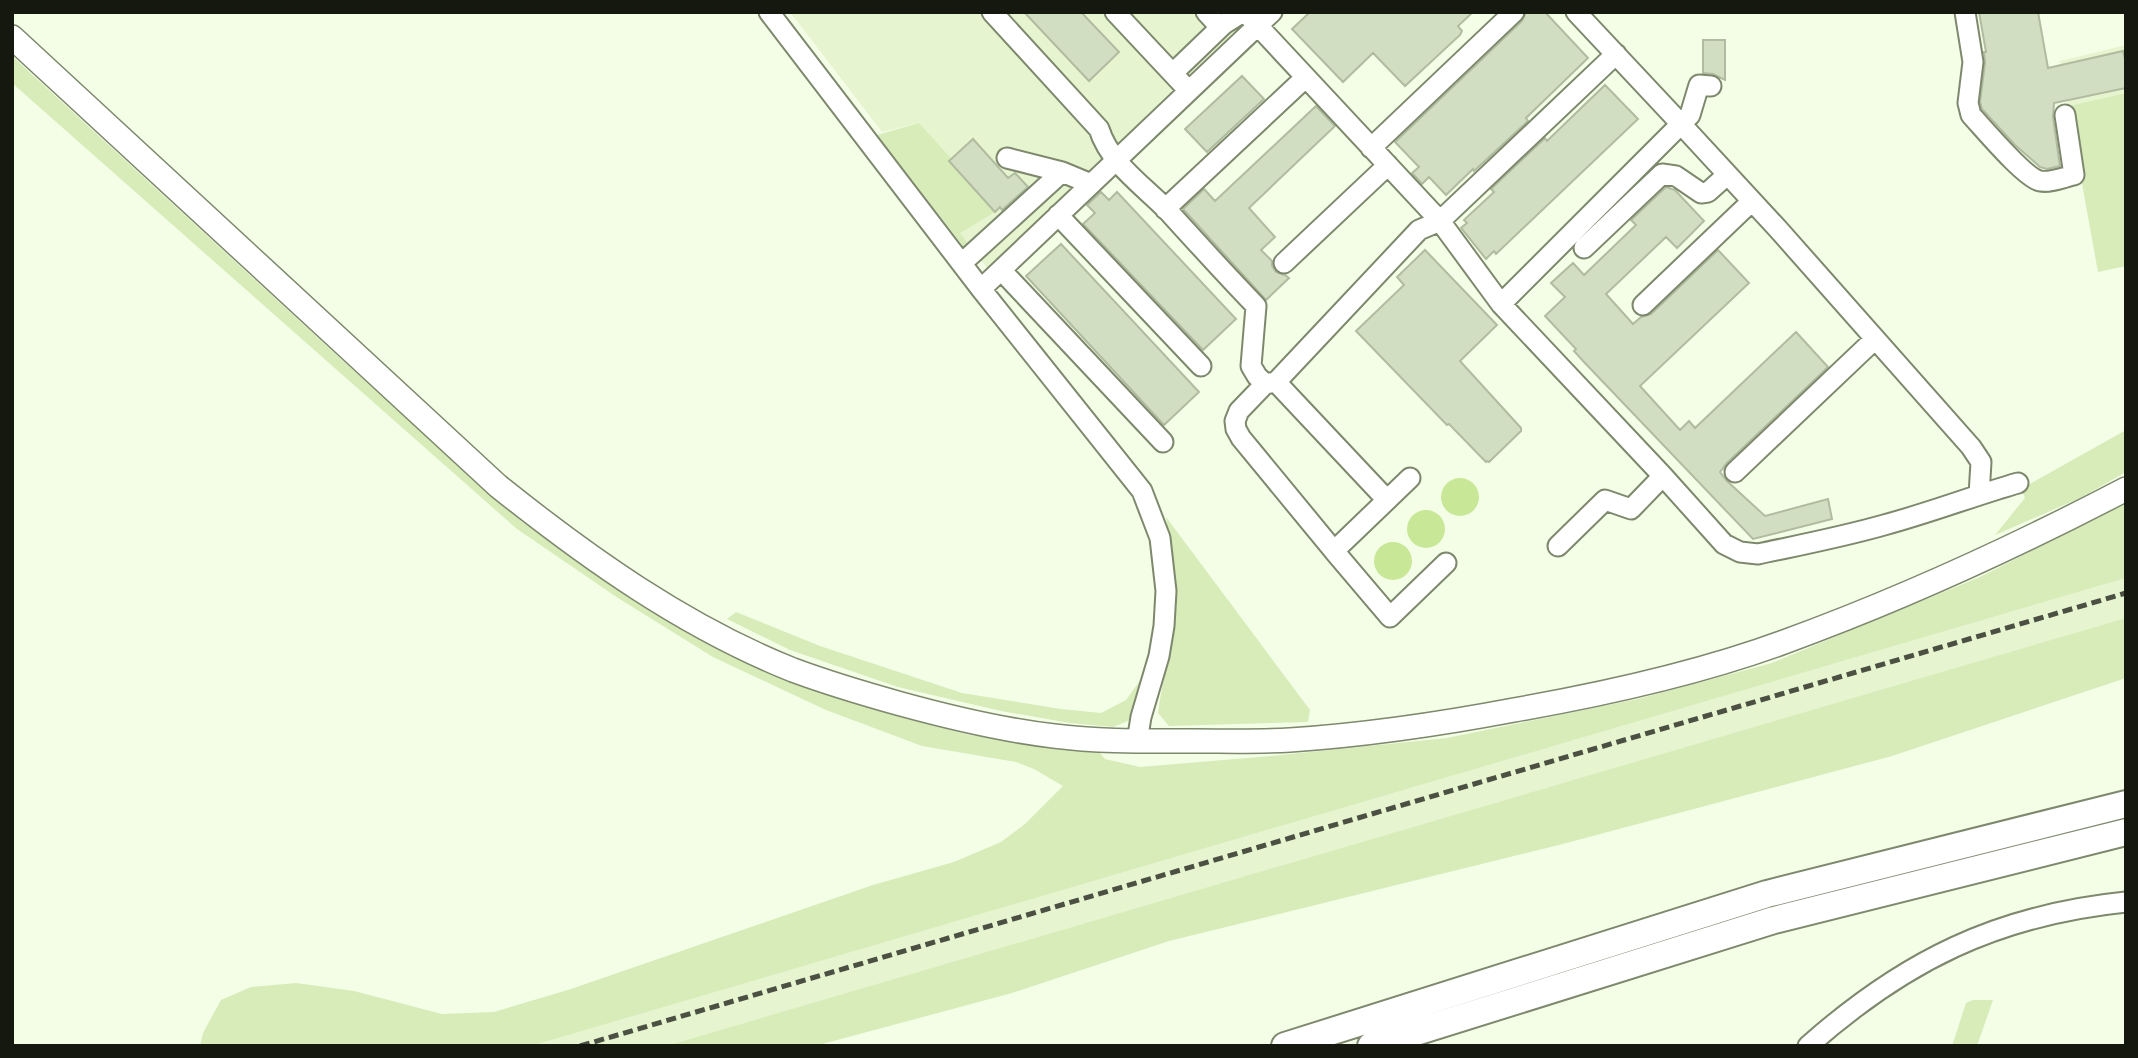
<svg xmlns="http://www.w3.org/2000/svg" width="2138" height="1058" viewBox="0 0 2138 1058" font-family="Inter,sans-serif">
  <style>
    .built { fill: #e6f4d0 }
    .green { fill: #d7ecb8 }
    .water { fill: #c9e897 }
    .building { fill: #d2dec2; stroke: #b0bb9f; stroke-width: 2 }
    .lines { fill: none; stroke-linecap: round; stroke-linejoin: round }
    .minor-casing { stroke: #7d886d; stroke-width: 23 }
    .major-casing { stroke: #7d886d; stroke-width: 26 }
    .highway-casing { stroke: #7d886d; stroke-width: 30 }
    .minor { stroke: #fff; stroke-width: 19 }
    .major { stroke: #fff; stroke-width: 23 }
    .highway { stroke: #fff; stroke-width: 26 }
    .rail { stroke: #4b5043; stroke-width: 5; stroke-dasharray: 10 5; stroke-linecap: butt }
  </style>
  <rect width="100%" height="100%" fill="#f4fee7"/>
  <path class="built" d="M 790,12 L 1228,12 L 1242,27 L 987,268 L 960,233 L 948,161 L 951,158 L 919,123 L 882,132 Z
    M 2126,45 L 2126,93 L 2068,106 L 2060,61 Z
    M 2126,578 L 2126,618 L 1930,676 L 666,1046 L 531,1046 Z"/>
  <path class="green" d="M 12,56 L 344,362 L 521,521 L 631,599 L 716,647 L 868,708 L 969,735 L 1099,752 L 1105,759 L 1140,767 L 1271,756 L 1447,738 L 1638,699 L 1772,663 L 1980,577 L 2126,503 L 2126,578 L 531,1046 L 200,1046 L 203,1033 L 221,1000 L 251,987 L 296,983 L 354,991 L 442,1014 L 494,1012 L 571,989 L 873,885 L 954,862 L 1001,842 L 1025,824 L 1063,786 L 1034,769 L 1016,762 L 922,746 L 826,710 L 713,657 L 618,598 L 517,529 L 12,83 Z
    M 2126,93 L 2126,266 L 2098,272 L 2068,106 Z
    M 919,123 L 951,158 L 949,161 L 995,212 L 960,233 L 970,246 L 963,246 L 877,135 Z
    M 2126,430 L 2126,472 L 2080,498 L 1995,535 L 2025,498 L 2021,489 Z
    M 1166,517 L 1310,710 L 1308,722 L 1169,726 L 1158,713 C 1163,672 1179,630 1176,588 C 1175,565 1169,541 1166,517 Z
    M 736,612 L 820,646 L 962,693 L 1061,709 L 1101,713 L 1126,700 L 1139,682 L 1152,657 L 1138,708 L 1128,721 L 1113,727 L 1070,723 L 1001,711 L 898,687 L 790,650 L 727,619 Z
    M 2126,618 L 2126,678 L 1892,756 L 1559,845 L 1169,941 L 1012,993 L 815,1046 L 666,1046 Z
    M 1973,1000 L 1993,1000 L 1977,1046 L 1952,1046 L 1966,1003 Z"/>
  <path class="water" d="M1441 497a19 19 0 1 1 38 0a19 19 0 1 1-38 0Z
    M1407 529a19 19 0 1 1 38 0a19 19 0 1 1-38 0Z
    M1374 561a19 19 0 1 1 38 0a19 19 0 1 1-38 0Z"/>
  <path class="building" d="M 1024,12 L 1081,12 L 1119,52 L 1089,81 Z
    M 1310,12 L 1473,12 L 1458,26 L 1462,31 L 1460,35 L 1405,86 L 1373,53 L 1343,82 L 1292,29 Z
    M 1526,12 L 1545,12 L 1588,58 L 1526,118 L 1528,121 L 1474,171 L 1473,169 L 1446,195 L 1429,177 L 1422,184 L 1412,173 L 1419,167 L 1395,142 L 1522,21 Z
    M 1979,12 L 2038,12 L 2048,68 L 2123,51 L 2126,63 L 2126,88 L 2054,103 L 2053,117 L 2060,166 L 2047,169 L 2040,167 L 2014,144 L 1982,109 L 1980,102 L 1985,63 L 1984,52 L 1986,52 Z
    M 1703,40 L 1725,40 L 1725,80 L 1713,74 L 1703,73 Z
    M 1242,76 L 1264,99 L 1207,152 L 1185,129 Z
    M 1605,85 L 1638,119 L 1496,254 L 1494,251 L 1486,259 L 1461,228 L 1467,223 L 1464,220 L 1494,192 L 1491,189 L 1545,138 L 1547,141 Z
    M 1316,106 L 1335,126 L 1249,208 L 1275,237 L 1261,250 L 1272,261 L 1272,266 L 1276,272 L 1285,275 L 1289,278 L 1266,300 L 1183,209 L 1204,189 L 1215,201 Z
    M 973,139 L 1008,178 L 1015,173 L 1028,187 L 1002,210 L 1000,207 L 995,212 L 949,161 Z
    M 1666,187 L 1675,190 L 1704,221 L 1677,248 L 1666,237 L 1606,294 L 1633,324 L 1641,317 L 1651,314 L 1718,250 L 1749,283 L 1640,386 L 1680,430 L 1689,421 L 1695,428 L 1796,332 L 1828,367 L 1727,463 L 1720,472 L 1727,481 L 1765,516 L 1828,499 L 1832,519 L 1753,539 L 1584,362 L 1574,351 L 1576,349 L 1545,316 L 1565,297 L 1551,283 L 1573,263 L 1584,275 L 1636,225 L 1631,220 Z
    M 1101,192 L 1109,200 L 1117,192 L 1236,319 L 1203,350 L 1083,224 L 1095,213 L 1087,205 Z
    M 1061,244 L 1199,392 L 1164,425 L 1026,276 Z
    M 1425,250 L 1497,325 L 1460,361 L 1521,428 L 1521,431 L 1489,462 L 1487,461 L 1486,462 L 1449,424 L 1447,425 L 1356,331 L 1404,285 L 1397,277 Z"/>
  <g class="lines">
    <defs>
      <path id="minor" d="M 769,12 L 981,289 L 1142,491 L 1160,538 L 1166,591 L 1164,626 L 1159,656 L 1141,717 L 1137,742
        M 992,12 L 1099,129 C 1110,164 1144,186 1168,211 C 1197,243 1226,275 1256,306 L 1251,366 L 1257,376 L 1265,384
        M 1115,12 L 1189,91
        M 1206,12 L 1220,27
        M 1245,12 L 1440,221 L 1501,304 L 1663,476 L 1724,544 L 1740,552 L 1758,554 C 1800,545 1842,537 1884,525 C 1929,513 1973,496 2018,483
        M 1965,12 L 1973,62 L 1968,103 L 1971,115 C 1984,129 2025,178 2040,181 C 2051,183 2064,177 2074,175 L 2065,115
        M 1173,73 L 1224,24 L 1243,12
        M 1711,86 L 1699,85 L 1690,115 L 1681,124 L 1778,229 L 1971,447 L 1981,462 L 1979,495
        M 1371,148 L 1514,12
        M 1007,158 L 1062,172 L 1091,184
        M 1165,209 L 1305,78
        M 1058,215 L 1201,366
        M 1584,248 L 1662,174 L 1676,176 L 1701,193 L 1708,192 L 1727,175
        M 962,263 L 1062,172
        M 1284,263 L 1388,165
        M 1002,271 L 1163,442
        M 981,289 L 1272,12
        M 1501,304 L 1681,124 L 1576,12
        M 1643,305 L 1752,201
        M 1276,382 L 1387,500
        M 1735,472 L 1875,339
        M 1410,478 L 1334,551 L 1241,438 L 1236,429 L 1235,421 L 1239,411 L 1265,384 L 1276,382 L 1419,230 L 1440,221 L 1616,54
        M 1558,546 L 1605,500 L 1631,509 L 1663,476
        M 1334,551 L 1390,617 L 1446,563
        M 1808,1046 C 1904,961 1997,915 2126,902"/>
      <path id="major" d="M 12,37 L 498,486 C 588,558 685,627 793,670 C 828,683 865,694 901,704 C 952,718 1002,730 1054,736 C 1100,742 1147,741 1194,741 C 1226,741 1258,742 1290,740 C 1365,735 1440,724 1514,710 C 1605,694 1697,674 1784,642 C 1902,599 2015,547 2126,489"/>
      <path id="highway" d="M 1285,1046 L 1767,894 L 2126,804
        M 1371,1046 L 1774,920 L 2126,832"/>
    </defs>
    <use href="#minor" class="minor-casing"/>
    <use href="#major" class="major-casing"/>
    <use href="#highway" class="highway-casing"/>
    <use href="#minor" class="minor"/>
    <use href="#major" class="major"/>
    <use href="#highway" class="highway"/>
    <path class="rail" d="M 580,1046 L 2126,593"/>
  </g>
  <rect width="2138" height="1058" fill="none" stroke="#14180e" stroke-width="28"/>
</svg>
